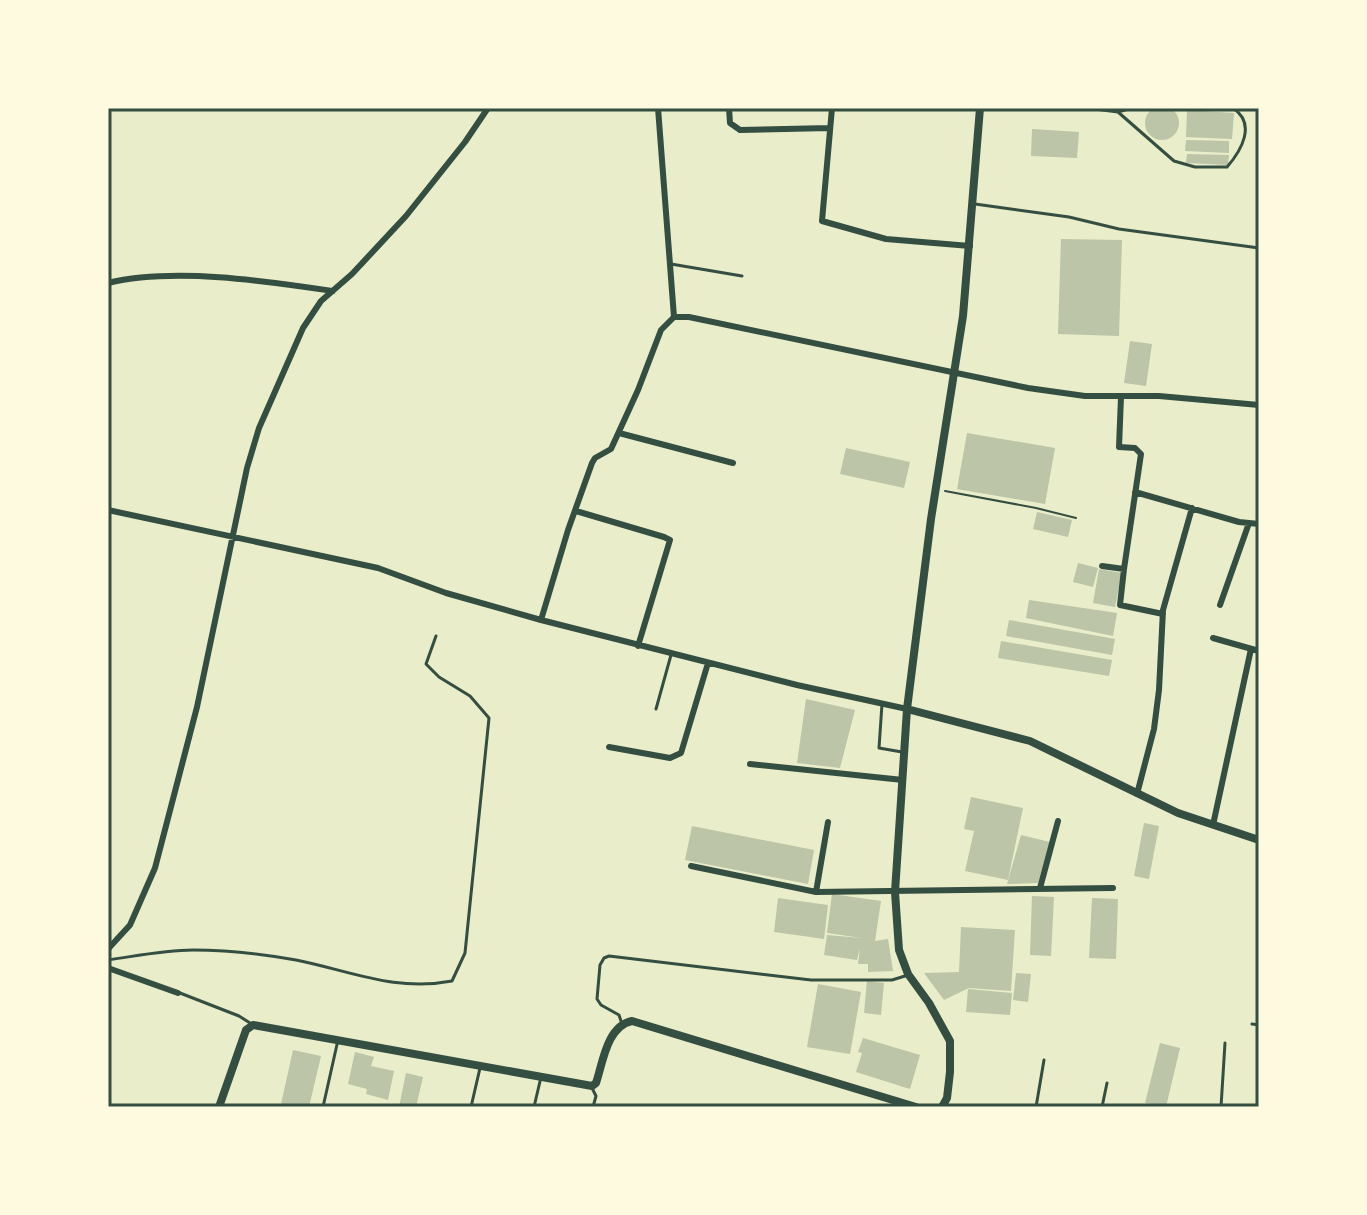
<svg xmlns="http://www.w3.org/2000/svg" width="1367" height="1215" viewBox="0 0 1367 1215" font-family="'Fira Sans Condensed',sans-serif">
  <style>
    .building { fill: #bcc5a7 }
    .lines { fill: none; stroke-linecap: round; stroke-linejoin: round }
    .path { stroke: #344e41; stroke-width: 2 }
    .service { stroke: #344e41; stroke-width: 3 }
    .minor { stroke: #344e41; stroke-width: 6 }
    .tertiary { stroke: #344e41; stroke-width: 8 }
    .neatline { fill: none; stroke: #344e41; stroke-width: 3 }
  </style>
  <rect width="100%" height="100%" fill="#e9edc9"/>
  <path class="building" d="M1145 123a17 17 0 1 1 34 0a17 17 0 1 1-34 0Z
    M 1187,110 L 1234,113 L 1232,139 L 1186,137 Z
    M 1032,129 L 1079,132 L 1077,158 L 1031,156 Z
    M 1186,140 L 1229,141 L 1229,153 L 1185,151 Z
    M 1187,154 L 1229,155 L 1228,165 L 1186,163 Z
    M 1061,239 L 1122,240 L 1119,336 L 1058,334 Z
    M 1130,341 L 1152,344 L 1146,386 L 1124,383 Z
    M 967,433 L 1055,448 L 1045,504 L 957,489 Z
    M 846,448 L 910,462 L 904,488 L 840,474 Z
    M 1037,512 L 1072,520 L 1068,537 L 1033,529 Z
    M 1078,563 L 1098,568 L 1093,587 L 1073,582 Z
    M 1099,569 L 1122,573 L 1115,607 L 1093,603 Z
    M 1029,600 L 1117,613 L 1113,636 L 1026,618 Z
    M 1009,620 L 1115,639 L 1112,655 L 1006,636 Z
    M 1001,641 L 1112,660 L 1109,676 L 998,658 Z
    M 806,699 L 855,710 L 840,768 L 797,763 Z
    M 971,797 L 1023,808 L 1008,880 L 965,871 L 974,831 L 964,829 Z
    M 1144,823 L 1159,826 L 1149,879 L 1134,876 Z
    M 692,826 L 814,850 L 808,884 L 685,860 Z
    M 1021,835 L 1050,842 L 1038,883 L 1007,884 Z
    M 832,894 L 881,901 L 875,941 L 888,939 L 893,971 L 868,972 L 868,964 L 858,964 L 860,948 L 857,960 L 824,955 L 827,935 L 862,938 L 827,933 Z
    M 1032,896 L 1054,897 L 1051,956 L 1030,955 Z
    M 778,898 L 828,905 L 824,939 L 774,932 Z
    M 1092,898 L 1118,899 L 1116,959 L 1089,958 Z
    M 961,927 L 1015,930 L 1011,991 L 969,988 L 944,1000 L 924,973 L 959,972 Z
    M 1016,973 L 1031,974 L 1028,1002 L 1013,1000 Z
    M 867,981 L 884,983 L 881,1015 L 864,1013 Z
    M 818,984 L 861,992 L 850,1054 L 807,1047 Z
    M 968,989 L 1012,993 L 1010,1015 L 966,1012 Z
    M 863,1038 L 920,1055 L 910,1089 L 856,1072 L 862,1053 L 858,1052 Z
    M 1160,1043 L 1180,1048 L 1166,1107 L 1145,1103 Z
    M 293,1050 L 321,1056 L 309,1107 L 281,1104 Z
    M 355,1052 L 374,1057 L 371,1066 L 394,1071 L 388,1100 L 366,1094 L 367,1089 L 348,1084 Z
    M 406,1073 L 423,1077 L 416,1107 L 399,1107 Z"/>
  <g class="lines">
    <path class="path" d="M 945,491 L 1036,508 L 1076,518"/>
    <path class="service" d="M 1087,108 L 1118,112 L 1132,108
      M 1118,112 L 1174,161 L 1195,167 L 1227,167 C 1241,151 1257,124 1233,108
      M 975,204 L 1069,217 L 1119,229 L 1259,248
      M 671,264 L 742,276
      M 882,704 L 879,748 L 902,752
      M 656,709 L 671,655
      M 108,960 C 136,956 165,950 193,950 C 227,950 263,954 296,960 C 351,971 395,992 452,981 L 465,953 L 489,718 L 470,696 L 439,677 L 426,664 L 436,636
      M 180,993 L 239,1016 L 250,1023
      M 622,1024 L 619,1015 L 601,1005 L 597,999 L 600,965 L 604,958 L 609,956 L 811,980 L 892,980 L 905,976
      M 1252,1024 L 1259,1025
      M 593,1090 L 596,1096 L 593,1107
      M 323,1107 L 338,1040
      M 471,1107 L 480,1068
      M 534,1107 L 541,1077
      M 1036,1107 L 1044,1060
      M 1102,1107 L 1107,1083
      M 1221,1107 L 1225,1043"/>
    <path class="minor" d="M 658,108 L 674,317
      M 729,108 L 730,123 L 740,130 L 830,128
      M 832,108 L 822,221 L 886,239 L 970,246
      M 108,283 C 173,267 266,281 333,291
      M 1121,397 L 1119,447 L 1135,448 L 1141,454 L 1124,569
      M 619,433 L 733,463
      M 1135,492 L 1239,522 L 1259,524
      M 108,510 L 378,568 L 446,593 L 541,620 L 797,685 L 907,709
      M 576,511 L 664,537 L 670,540 L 638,646
      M 1102,566 L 1124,569 L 1120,605 L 1163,614
      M 1220,605 L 1249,523
      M 541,620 L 568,530 L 592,463 L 595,458 L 611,449 L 638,390 L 661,330 L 674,317 L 689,317 L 1028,388 L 1085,396 L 1159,396 L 1259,405
      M 1213,638 L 1259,651
      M 609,747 L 670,758 L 681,753 L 708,663
      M 750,764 L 903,780
      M 1137,794 L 1154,729 L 1159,690 L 1163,610 L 1192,508
      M 1213,825 L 1251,649
      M 691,866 L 816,892 L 1113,888
      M 1040,888 L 1058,821
      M 816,892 L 828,822
      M 108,949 L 130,925 L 155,868 L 197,707 L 247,468 L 259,428 L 303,328 L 321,301 L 352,274 L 406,216 L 465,142 L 488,108
      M 108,968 L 178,993
      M 1176,1107 L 1194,1107"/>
    <path class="tertiary" d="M 907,709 L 1030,741 L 1178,813 L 1259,840
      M 219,1107 L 246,1030 L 253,1025 L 592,1086 L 596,1083 C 603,1062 607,1026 632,1021 L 916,1107
      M 942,1107 L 947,1098 L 950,1072 L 950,1041 L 929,1003 L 908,974 L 899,950 L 895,892 L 907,709 L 931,519 L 963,316 L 980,108"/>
  </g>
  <rect width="1367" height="1215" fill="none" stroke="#fefae0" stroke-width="220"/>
  <rect x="110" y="110" width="1147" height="995" class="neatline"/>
</svg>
